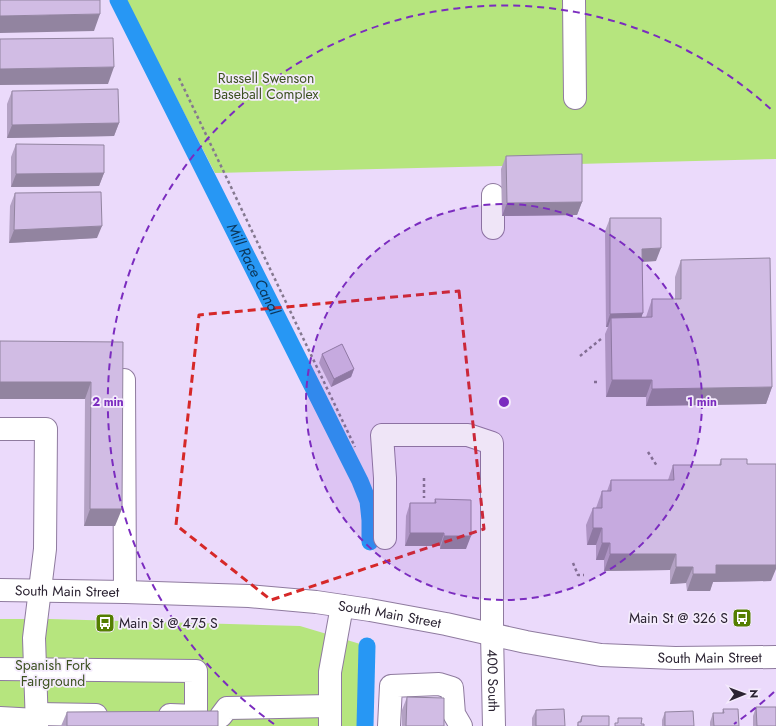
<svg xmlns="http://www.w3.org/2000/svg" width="776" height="726" viewBox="0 0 776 726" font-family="Jost,sans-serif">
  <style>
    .green { fill: #b6e57e }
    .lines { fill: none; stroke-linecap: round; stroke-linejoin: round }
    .canal { stroke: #2797f4; stroke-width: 17 }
    .minor-casing { stroke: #8f7b9f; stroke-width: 24 }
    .major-casing { stroke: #8f7b9f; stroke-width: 24 }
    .path { stroke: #84788f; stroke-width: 2.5; stroke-dasharray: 3 3; stroke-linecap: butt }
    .minor { stroke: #fff; stroke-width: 22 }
    .major { stroke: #fff; stroke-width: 22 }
    .wall { fill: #b4a2c4 }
    .shaded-wall { fill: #9284a0 }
    .building { fill: #d1bce4; stroke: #9284a0 }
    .marked { fill: none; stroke: #d62828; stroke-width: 3; stroke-dasharray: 8 5; stroke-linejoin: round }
    .ring { fill: none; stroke: #7b2cbf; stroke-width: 2; stroke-dasharray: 7 5 }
    .labels { text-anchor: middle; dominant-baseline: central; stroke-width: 3.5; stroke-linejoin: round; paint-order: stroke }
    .park-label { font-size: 14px; fill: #3b501f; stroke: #f4ebfc }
    .street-label { font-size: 14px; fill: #2b2332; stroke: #f4ebfc }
    .poi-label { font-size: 14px; fill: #2b2332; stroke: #f4ebfc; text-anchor: end }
    .water-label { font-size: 15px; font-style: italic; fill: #0b365a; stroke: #f4ebfc }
    .centre { fill: #7b2cbf; stroke: #f4ebfc; stroke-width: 2 }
    .ring-label { font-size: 12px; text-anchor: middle; font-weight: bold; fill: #7b2cbf; stroke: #f4ebfc; stroke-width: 3.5; stroke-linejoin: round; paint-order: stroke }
  </style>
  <rect width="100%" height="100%" fill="#ebdafb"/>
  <path class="green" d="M 126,0 L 776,0 L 776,159 L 215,173 Z
    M 0,619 L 50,619 L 300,626 L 367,646 L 365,726 L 0,726 Z"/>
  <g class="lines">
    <g class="canal">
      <path id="s1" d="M 118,0 L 360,481 L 368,501 L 370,520 L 370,542"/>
      <path d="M 365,726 L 367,646"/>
    </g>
    <defs>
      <g id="minor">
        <path d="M 574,0 L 575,98"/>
        <path d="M 493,195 L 493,228"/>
        <path d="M 124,380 L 125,592"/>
        <path d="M 0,429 L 46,429 L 45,549 L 34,638 L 37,726"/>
        <path id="s2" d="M 385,538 L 385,478 L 382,435 L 468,435 L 492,443 L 492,634 L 494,726"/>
        <path d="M 0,669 L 196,671 L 196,716 L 170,715"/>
        <path d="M 37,714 L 96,715"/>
        <path d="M 221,716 L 227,708 L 330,706"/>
        <path d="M 0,718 L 37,720"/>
        <path d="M 330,726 L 330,672 L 342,606"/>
        <path d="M 389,726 L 391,686 L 439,684 L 452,688 L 454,714 L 461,726"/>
      </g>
      <g id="major">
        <path id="s3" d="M 0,590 L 125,592 L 249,596 L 316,602 L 370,610 L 446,624 L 526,642 L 601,655 L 675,658 L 776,657"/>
      </g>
    </defs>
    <use href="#minor" class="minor-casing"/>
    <use href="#major" class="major-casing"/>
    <path class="path" d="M 179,78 L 355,447
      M 580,356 L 601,339
      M 594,382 L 599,382
      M 648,452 L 657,466
      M 424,478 L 424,498
      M 573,563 L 578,575 L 584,575"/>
    <use href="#minor" class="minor"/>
    <use href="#major" class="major"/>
  </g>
  <path class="wall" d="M 12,91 L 119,123 L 114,136 L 7,138 L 7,104 Z
    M 16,144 L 104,173 L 99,186 L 11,187 L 11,157 Z
    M 506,156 L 582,202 L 577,215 L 502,216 L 501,169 Z
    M 15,193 L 97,238 L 9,243 L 10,206 Z
    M 610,218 L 656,261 L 642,262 L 642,317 L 646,317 L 652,299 L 675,299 L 675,277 L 681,260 L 772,387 L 766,404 L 646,406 L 646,397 L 606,397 L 605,334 L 608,327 L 606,327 L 605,231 Z
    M 123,342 L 115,526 L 84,526 L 85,399 L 0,399 Z
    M 322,354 L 354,369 L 351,377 L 331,387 L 319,363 Z
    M 721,459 L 747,464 L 771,581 L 713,582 L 710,591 L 687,591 L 686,583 L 670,584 L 670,570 L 604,571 L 604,560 L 596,560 L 596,545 L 587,545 L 586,525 L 593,508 L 596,508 L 602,491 L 607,491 L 611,480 L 668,480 L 673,465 L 719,465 Z
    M 435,499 L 466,549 L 440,549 L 440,546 L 405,546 L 406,516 L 410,503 L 434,503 Z
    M 407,697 L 444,726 L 402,726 L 402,710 Z
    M 756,707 L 776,726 L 753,726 L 753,716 Z
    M 723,709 L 739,726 L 710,726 L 710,722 L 713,713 L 722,713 Z
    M 536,710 L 565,726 L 532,726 L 532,718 Z
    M 67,712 L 218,726 L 61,726 Z
    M 665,712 L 694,726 L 662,726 L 662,720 Z
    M 582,716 L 609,726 L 577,726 L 578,722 L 579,722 Z"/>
  <path class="shaded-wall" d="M 100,14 L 94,31 L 0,33 L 0,16 Z
    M 114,67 L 108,84 L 0,85 L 0,69 Z
    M 119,123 L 114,136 L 7,138 L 12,125 Z
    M 104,173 L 99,186 L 11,187 L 16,174 Z
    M 582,202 L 577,215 L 502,216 L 507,203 Z
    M 102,226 L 97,238 L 9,243 L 14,230 Z
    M 661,248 L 656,261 L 638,262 L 642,249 Z
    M 643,313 L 638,326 L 611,318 L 608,327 L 606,327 L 610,314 Z
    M 354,369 L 351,377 L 331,387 L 334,379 Z
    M 612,380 L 652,380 L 646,397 L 606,397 Z
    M 0,382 L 91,382 L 85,399 L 0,399 Z
    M 772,387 L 766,404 L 646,406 L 652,389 Z
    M 90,509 L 122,509 L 115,526 L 84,526 Z
    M 593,528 L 602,528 L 596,545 L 587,545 Z
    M 410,533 L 444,533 L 440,546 L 405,546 Z
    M 444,536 L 471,536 L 466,549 L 440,549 Z
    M 602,543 L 610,543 L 604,560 L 596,560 Z
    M 610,554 L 676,554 L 670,570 L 604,571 Z
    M 716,565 L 776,565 L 776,569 L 771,581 L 713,582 L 710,591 L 687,591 L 693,574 Z
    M 676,567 L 693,567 L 686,583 L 670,584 Z"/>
  <path class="building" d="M 0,0 L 100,0 L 100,14 L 0,16 Z
    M 113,38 L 114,67 L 0,69 L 0,39 Z
    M 118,89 L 119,123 L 12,125 L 12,91 Z
    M 16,144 L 104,145 L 104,173 L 16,174 Z
    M 582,154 L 582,202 L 507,203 L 506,156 Z
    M 101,192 L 102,226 L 14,230 L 15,193 Z
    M 610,218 L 661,218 L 661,248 L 642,249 L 643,313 L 610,314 Z
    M 770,258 L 772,387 L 652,389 L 652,380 L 612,380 L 611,318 L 652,317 L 652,299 L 681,299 L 681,260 Z
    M 0,341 L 123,342 L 122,509 L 90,509 L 91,382 L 0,382 Z
    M 342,344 L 354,369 L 334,379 L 322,354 Z
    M 721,459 L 747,459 L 747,464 L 776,464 L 776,565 L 716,565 L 716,574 L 693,574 L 693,567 L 676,567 L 676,554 L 610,554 L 610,543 L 602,543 L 602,528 L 593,528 L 593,508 L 602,508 L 602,491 L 611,491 L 611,480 L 674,480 L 673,465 L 721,465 Z
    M 435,499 L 471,500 L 471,536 L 444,536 L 444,533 L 410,533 L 410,503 L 436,503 Z
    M 407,697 L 444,698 L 444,726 L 406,726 Z
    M 756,707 L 776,707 L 776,726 L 757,726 Z
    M 564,709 L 565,726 L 536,726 L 536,710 Z
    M 723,709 L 738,709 L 739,726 L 714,726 L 713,713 L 724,713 Z
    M 218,711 L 218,726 L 67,726 L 67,712 Z
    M 693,711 L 694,726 L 665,726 L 665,712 Z
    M 582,716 L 609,716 L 609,726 L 578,726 L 578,722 L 581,722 Z
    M 618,718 L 642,718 L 641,724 L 644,724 L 644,726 L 615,726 L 615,723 L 618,723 Z"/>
  <path class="marked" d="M 459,291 L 484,529 L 271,600 L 176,525 L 199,315 Z"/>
  <circle cx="504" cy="402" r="198" fill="#7b2cbf" fill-opacity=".12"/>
  <g class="ring">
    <circle cx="504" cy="402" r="198"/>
    <path d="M774 692A396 396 0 0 1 734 724M274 724A396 396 0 1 1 774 112"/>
  </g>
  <defs>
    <symbol id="bus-square" viewBox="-11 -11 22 22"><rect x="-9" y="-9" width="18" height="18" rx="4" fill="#547e00" stroke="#f4ebfc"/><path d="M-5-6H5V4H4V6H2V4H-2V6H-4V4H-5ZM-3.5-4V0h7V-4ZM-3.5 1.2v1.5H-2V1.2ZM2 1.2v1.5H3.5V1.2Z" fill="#fff"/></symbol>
  </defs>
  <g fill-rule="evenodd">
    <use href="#bus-square" x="731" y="607" width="22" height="22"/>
    <use href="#bus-square" x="94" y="612" width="22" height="22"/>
  </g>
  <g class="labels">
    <g class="park-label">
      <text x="266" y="78">Russell Swenson<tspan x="266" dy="16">Baseball Complex</tspan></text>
      <text x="53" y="665">Spanish Fork<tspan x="53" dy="16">Fairground</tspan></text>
    </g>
    <g class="street-label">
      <text stroke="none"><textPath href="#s3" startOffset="67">South Main Street</textPath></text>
      <text stroke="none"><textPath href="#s3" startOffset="391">South Main Street</textPath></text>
      <text stroke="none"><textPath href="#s3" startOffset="715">South Main Street</textPath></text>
      <text stroke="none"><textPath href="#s2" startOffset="452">400 South</textPath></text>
    </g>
    <g class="poi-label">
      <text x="728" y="618">Main St @ 326 S</text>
      <text x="119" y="623" text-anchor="start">Main St @ 475 S</text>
    </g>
    <g class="water-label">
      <text stroke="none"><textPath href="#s1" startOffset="301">Mill Race Canal</textPath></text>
    </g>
  </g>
  <circle cx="504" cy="402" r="6" class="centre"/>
  <g class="ring-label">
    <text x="702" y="406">1 min</text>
    <text x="108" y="406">2 min</text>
  </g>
  <g transform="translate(744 694) rotate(89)" stroke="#f4ebfc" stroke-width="3" paint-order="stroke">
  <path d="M0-3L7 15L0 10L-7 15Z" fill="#2b2332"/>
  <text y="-6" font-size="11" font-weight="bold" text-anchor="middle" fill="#2b2332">N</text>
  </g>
</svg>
